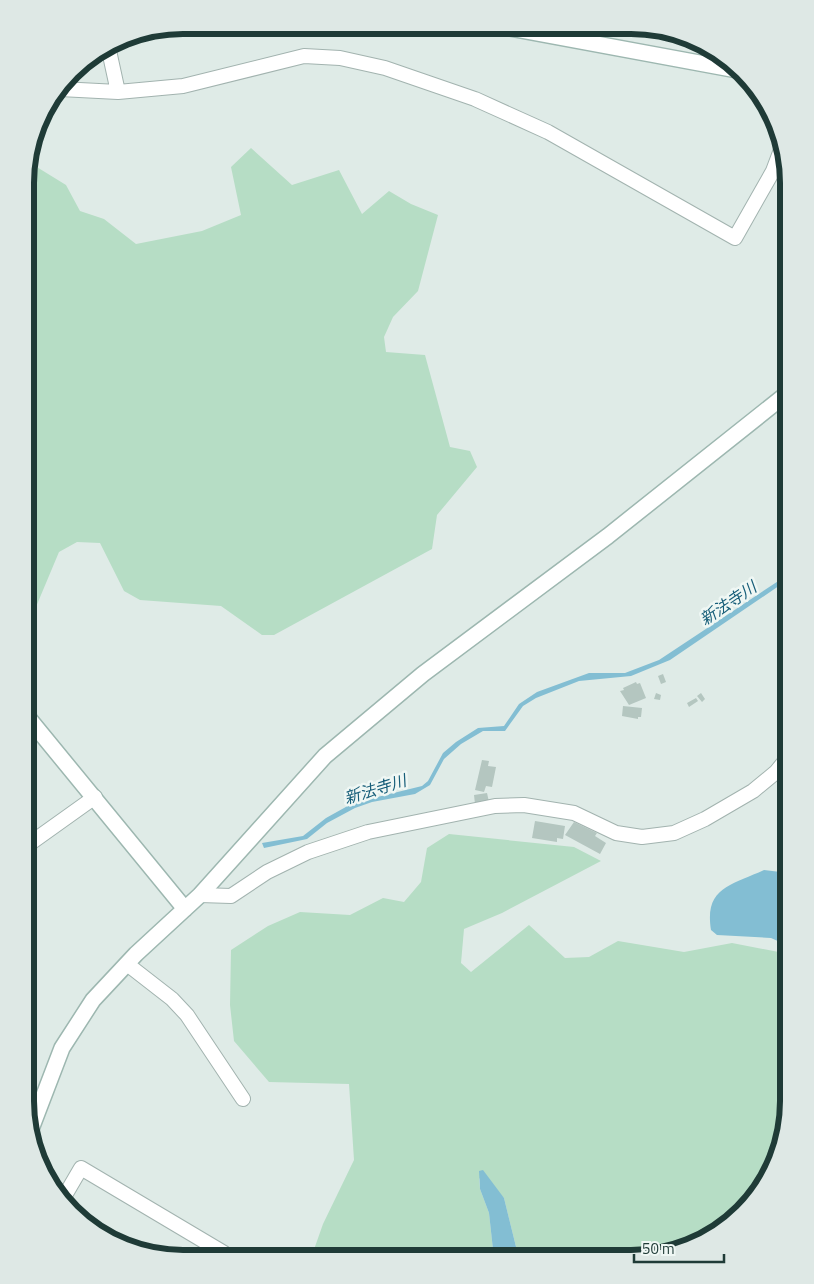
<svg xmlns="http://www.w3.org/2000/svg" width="814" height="1284" viewBox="0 0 814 1284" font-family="'Titillium Web','Noto Sans JP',sans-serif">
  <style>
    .green { fill: #b6ddc5 }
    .water { fill: #83bed3 }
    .building { fill: #b4c6c0 }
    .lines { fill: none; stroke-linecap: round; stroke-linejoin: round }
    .street-casing { stroke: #a2b3af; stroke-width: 16 }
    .secondary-casing { stroke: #9db7b0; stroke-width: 18 }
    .street { stroke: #fff; stroke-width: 14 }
    .secondary { stroke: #fff; stroke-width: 15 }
    .labels { text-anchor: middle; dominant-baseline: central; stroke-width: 5; stroke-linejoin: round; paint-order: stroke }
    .water-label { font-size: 16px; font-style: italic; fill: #175e79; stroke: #eff7f4 }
    .rim { fill: none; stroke: #1f3b37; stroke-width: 6 }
  </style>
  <rect width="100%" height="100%" fill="#dfebe7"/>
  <path class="green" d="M 251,148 L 292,185 L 339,170 L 362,214 L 389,191 L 411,204 L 438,215 L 418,291 L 393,317 L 384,337 L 386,352 L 425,355 L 450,447 L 470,451 L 477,467 L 437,515 L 432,549 L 274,635 L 262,635 L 221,606 L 140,600 L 124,591 L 100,543 L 77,542 L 59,552 L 33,614 L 26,621 L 27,161 L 66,185 L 80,211 L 104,219 L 136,244 L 202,231 L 241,215 L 231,167 Z
    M 449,834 L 574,847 L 601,861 L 502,913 L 464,929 L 461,963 L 471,972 L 529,925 L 565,958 L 589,957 L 618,941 L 684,952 L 732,943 L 789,954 L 789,1112 L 762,1189 L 735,1220 L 692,1247 L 631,1259 L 519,1259 L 504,1198 L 479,1178 L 480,1189 L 489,1213 L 494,1259 L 311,1258 L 323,1224 L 354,1160 L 349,1084 L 269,1082 L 234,1041 L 230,1005 L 231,950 L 268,926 L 300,912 L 350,915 L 383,898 L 404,902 L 421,882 L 427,848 Z"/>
  <path class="water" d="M 789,574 L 789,579 L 670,660 L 631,676 L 579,681 L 536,698 L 523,706 L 505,731 L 483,731 L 461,744 L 444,759 L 430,785 L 415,794 L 372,802 L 355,808 L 327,823 L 307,839 L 264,848 L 262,843 L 303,836 L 326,818 L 353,803 L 422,786 L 428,781 L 443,753 L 456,742 L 478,728 L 504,726 L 519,704 L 537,692 L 589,673 L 625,673 L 659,660 Z
    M 764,870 L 789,873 L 789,946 L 771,938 L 717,935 L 711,930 C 704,887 732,885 764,870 Z
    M 483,1170 L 504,1198 L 519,1259 L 494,1259 L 489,1213 L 480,1189 L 479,1171 Z"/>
  <path class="building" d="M 663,674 L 666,682 L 661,684 L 658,676 Z
    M 636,682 L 637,684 L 640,683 L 646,698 L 629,705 L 620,691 L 624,690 L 623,688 Z
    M 656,693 L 661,695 L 660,700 L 654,699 Z
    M 701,693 L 705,699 L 702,702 L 697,696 Z
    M 696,698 L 698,701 L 689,707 L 687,703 Z
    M 623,706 L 642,708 L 641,717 L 638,717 L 638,719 L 622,716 Z
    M 482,760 L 489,761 L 488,766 L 496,767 L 492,787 L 486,786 L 484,792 L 475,790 Z
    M 487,793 L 489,802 L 475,804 L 474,795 Z
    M 535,821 L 565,826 L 563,839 L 557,838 L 557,842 L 532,838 Z
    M 574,822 L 597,833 L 595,836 L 606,843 L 600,854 L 565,835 Z"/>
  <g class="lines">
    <defs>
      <path id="street" d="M 108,46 L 118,92
        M 60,89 L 118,92 L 183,86 L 304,56 L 340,58 L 385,68 L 475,99 L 548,132 L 735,238 L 773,171 L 782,147
        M 25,847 L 95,797
        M 200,895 L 231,896 L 267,872 L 308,852 L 368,832 L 495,806 L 524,805 L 574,813 L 616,833 L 642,837 L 674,833 L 705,819 L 753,791 L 776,772 L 789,756
        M 127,964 L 172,999 L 187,1015 L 243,1099
        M 64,1197 L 81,1168 L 224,1253 L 227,1258"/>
      <path id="secondary" d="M 499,26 L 737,70
        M 649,26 L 654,27
        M 26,715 L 185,909
        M 31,1129 L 62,1048 L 93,1000 L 136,954 L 200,895 L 325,756 L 423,674 L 608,536 L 789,392"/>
    </defs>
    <use href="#street" class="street-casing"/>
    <use href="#secondary" class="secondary-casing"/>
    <use href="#street" class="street"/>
    <use href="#secondary" class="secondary"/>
  </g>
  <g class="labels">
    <g class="water-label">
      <text transform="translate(728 603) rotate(-34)">新法寺川</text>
      <text transform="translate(375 789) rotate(-17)">新法寺川</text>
    </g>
  </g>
  <path d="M0 0H814V1284H0ZM183 34H631A149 149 0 0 1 780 183V1101A149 149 0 0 1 631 1250H183A149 149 0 0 1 34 1101V183A149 149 0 0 1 183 34Z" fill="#dee8e5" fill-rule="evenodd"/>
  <path class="rim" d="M183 34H631A149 149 0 0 1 780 183V1101A149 149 0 0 1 631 1250H183A149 149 0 0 1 34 1101V183A149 149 0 0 1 183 34Z"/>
  <path d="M634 1254v8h90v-8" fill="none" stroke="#1f3b37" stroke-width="2.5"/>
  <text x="642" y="1254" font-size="15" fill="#1f3b37" stroke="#eff7f4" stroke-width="4" paint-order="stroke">50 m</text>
</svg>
